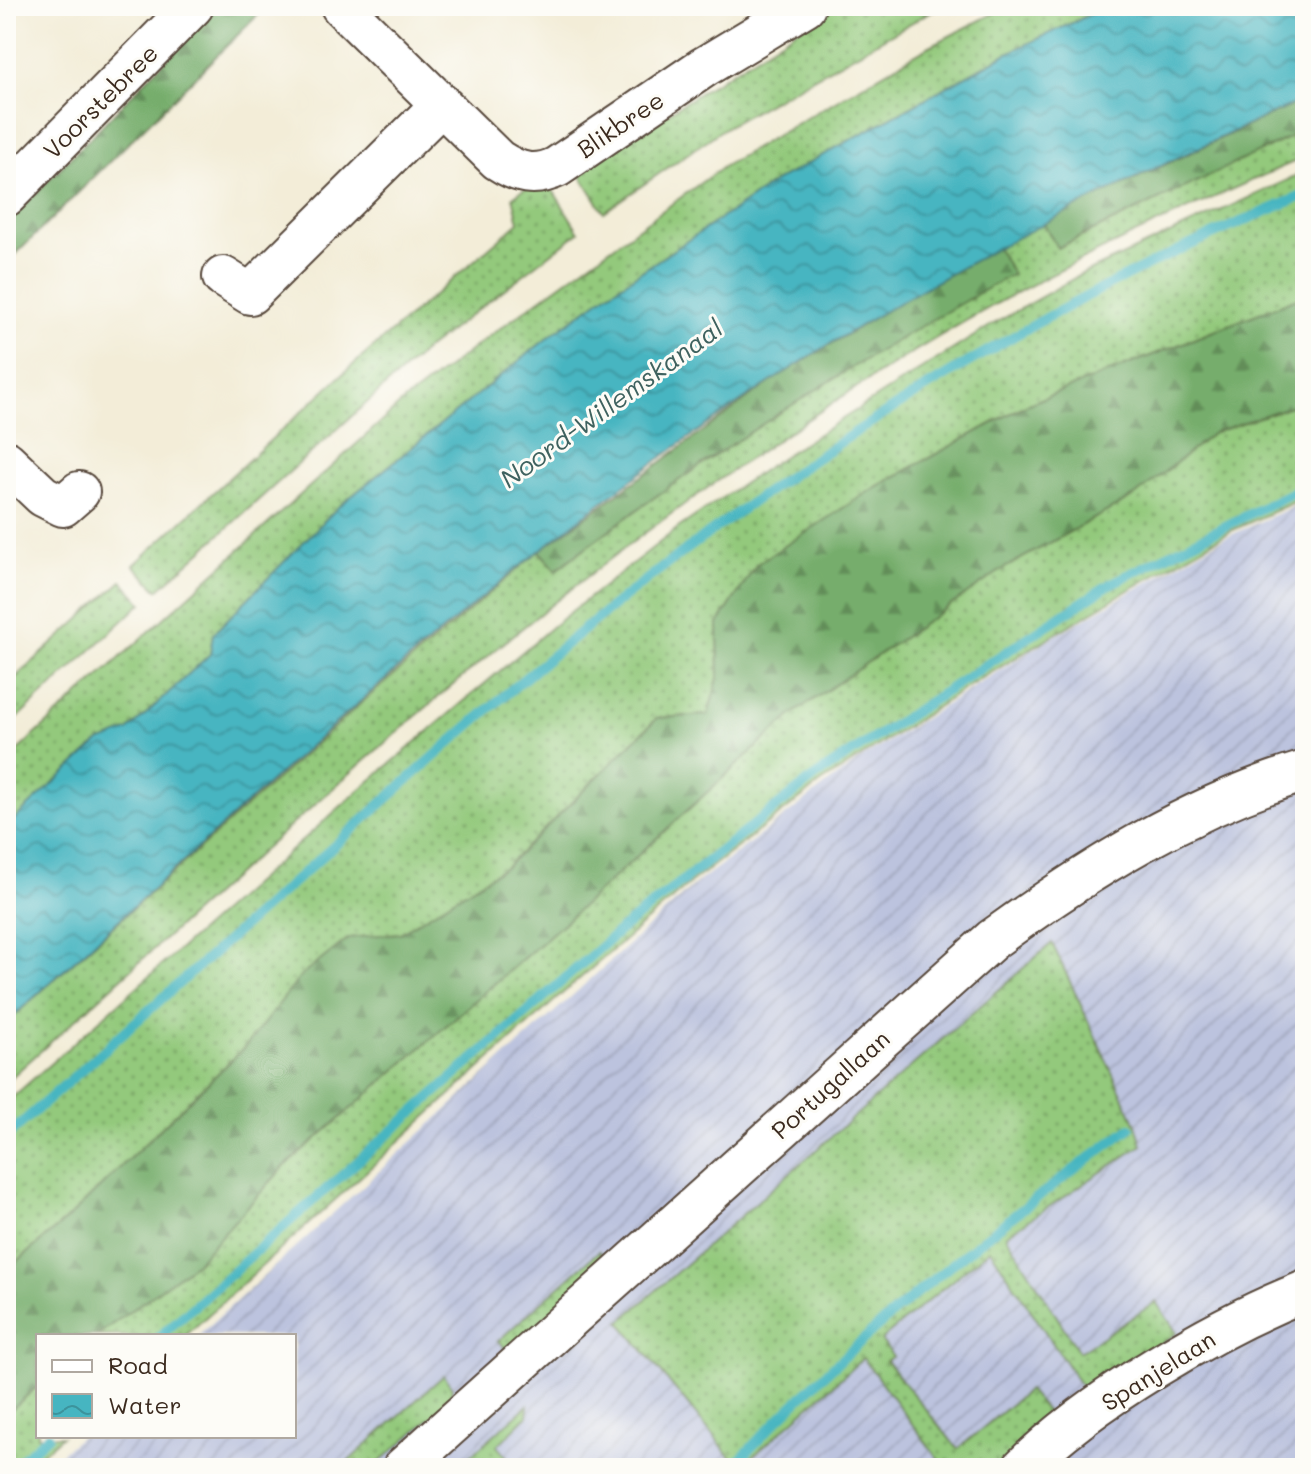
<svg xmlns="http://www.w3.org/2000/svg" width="1311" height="1474" viewBox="0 0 1311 1474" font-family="Mali,sans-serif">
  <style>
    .industrial { fill: url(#industrial-furrows) }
    .grass { fill: url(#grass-dots); stroke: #677a4d; stroke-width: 2 }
    .forest { fill: url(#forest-firs); stroke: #586c45; stroke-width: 2 }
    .water { fill: url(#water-waves); stroke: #407070; stroke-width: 2 }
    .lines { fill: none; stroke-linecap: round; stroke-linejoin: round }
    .stream { stroke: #46b5c1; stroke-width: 10 }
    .minor-casing { stroke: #57473a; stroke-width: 44 }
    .minor { stroke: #fff; stroke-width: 40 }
    .labels { text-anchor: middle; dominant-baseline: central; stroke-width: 6; stroke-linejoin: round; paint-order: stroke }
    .street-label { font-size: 24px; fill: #3b2a1e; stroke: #fdfcf7 }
    .water-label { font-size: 26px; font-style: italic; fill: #3f625f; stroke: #fdfcf7 }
  </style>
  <defs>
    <pattern id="industrial-furrows" width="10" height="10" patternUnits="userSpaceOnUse" patternTransform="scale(2)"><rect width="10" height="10" fill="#bcc3de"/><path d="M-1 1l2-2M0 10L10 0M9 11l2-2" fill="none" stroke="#a2a8be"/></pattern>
    <pattern id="grass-dots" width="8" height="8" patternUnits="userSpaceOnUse" patternTransform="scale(2)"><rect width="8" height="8" fill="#93c97c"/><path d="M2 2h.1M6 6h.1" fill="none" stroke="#79a365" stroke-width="1.8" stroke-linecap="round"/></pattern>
    <pattern id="forest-firs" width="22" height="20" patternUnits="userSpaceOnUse" patternTransform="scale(2)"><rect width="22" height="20" fill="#76ad6c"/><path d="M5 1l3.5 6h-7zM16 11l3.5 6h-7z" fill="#628d58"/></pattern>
    <pattern id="water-waves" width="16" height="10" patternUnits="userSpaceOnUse" patternTransform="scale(2)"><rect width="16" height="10" fill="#46b5c1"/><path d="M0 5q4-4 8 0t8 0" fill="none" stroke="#3c939c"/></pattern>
  </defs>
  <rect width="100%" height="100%" fill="#fdfcf7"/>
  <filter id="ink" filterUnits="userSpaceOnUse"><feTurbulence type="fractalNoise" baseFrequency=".0125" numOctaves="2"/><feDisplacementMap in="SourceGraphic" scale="16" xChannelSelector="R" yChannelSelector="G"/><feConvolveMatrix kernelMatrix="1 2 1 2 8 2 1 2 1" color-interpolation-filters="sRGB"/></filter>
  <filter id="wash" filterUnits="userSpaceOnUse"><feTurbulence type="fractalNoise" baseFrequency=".006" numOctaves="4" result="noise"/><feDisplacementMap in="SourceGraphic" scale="32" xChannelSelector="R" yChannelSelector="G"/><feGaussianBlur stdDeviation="1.8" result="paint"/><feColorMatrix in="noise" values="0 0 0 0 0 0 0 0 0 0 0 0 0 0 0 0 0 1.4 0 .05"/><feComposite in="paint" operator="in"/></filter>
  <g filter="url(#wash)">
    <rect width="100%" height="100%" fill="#f3edd8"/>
    <path class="industrial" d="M 1305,501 L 1305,1468 L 44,1468 L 81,1436 L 294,1436 L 294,1336 L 198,1336 L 693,886 L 859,760 L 1046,641 L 1222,539 Z"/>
    <path class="grass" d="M 834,6 L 941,6 L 726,127 L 604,212 L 578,171 Z
      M 1008,6 L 1108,6 L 1006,54 L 781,178 L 606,295 L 550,336 L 338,507 L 213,634 L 210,654 L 128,731 L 99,742 L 6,827 L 6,761 L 403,402 L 488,337 L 724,166 L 928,47 Z
      M 1305,130 L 1305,157 C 1199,203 1093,251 992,306 C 896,359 803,421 713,484 C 462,659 235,878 6,1082 L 6,1023 L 359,705 L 539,551 L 556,570 C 700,459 854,362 1012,274 L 997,248 L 1043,222 L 1058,248 Z
      M 1305,172 L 1305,295 L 1026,405 L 874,488 L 757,564 L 718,624 L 719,675 L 708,715 L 657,718 L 508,865 L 400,933 L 349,938 L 302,976 L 246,1046 L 65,1221 L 6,1271 L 6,1103 L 357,792 L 554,625 L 678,528 L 782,457 L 990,326 L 1080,275 Z
      M 549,184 L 579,232 L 429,347 L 158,590 L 134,565 L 346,371 L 519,222 L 513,197 L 524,189 Z
      M 1305,401 L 1305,497 L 1233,530 L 1120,595 L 969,686 L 821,783 L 688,885 L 563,993 L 185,1336 L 96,1336 L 196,1263 L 283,1168 L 566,921 L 794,713 L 1006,567 L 1135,496 L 1213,433 Z
      M 122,581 L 142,603 L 6,729 L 6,686 Z
      M 1052,943 L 1136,1124 L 1142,1145 L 1006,1235 L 1079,1352 L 1156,1302 L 1177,1333 L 1086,1393 L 990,1249 L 881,1340 L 893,1356 L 886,1361 L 958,1449 L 1028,1390 L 1052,1418 L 996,1468 L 945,1468 L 863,1358 L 740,1468 L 620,1322 Z
      M 599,1251 L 608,1261 L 508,1351 L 498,1341 Z
      M 444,1375 L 452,1388 L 450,1401 L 373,1468 L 341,1468 Z
      M 38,1386 L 38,1436 L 62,1436 L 26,1468 L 6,1468 L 6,1414 Z
      M 528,1405 L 527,1416 L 497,1446 L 517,1468 L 456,1468 Z"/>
    <path class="forest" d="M 218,6 L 267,6 L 6,264 L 6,224 Z
      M 1305,99 L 1305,130 L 1057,248 L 1043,222 Z
      M 997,248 L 1013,274 C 854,362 700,459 556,570 L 539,551 L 776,378 L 896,304 Z
      M 1305,295 L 1305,401 L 1213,433 L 1135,496 L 1006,567 L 794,713 L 566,921 L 283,1168 L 196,1263 L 96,1336 L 38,1336 L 38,1386 L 6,1414 L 6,1271 L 65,1221 L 246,1046 L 301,976 L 349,938 L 400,933 L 508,865 L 657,718 L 708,715 L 719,675 L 718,624 L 757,564 L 874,488 L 1026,405 Z"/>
    <path class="water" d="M 1108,6 L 1305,6 L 1305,99 C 1123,181 945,268 778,377 C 497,560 254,799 6,1023 L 6,827 L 99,742 L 128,731 L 210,654 L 213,634 L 338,507 L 550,336 L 606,295 L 781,178 L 1006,54 Z"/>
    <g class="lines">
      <path class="stream" d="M 6,1137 C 121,1035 236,932 352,830 C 462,731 574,632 694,544 C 883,405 1087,283 1305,195
        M 160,1336 L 620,930 L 816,776 L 1110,584 L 1305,486
        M 12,1468 L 48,1436
        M 732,1468 C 851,1338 989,1232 1130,1128"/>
    </g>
  </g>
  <g filter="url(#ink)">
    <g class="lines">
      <defs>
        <path id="minor" d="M 341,6 L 498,160 C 518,173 534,178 557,167 L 704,67 L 805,6
          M 6,196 L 193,6
          M 223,277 L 250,294 L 440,106
          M 6,461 L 43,496 L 63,506 L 79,492
          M 403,1468 L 993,939 C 1089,869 1190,806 1305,771
          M 1022,1468 C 1089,1401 1216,1326 1305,1291"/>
      </defs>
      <use href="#minor" class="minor-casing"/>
      <use href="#minor" class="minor"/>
    </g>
  </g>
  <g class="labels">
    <g class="street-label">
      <text transform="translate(100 101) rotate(-45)">Voorstebree</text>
      <text transform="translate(620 124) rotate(-34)">Blikbree</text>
      <text transform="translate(830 1084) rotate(-42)">Portugallaan</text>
      <text transform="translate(1158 1370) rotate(-32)">Spanjelaan</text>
    </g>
    <g class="water-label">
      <text transform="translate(611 403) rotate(-36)">Noord-Willemskanaal</text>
    </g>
  </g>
  <rect width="1311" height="1474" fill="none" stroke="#fdfcf7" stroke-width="32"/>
  <rect x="36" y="1334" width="260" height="104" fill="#fdfcf7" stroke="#afa8a0" stroke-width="2"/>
  <rect x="52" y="1360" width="40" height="12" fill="#ffffff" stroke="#afa8a0" stroke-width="2"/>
  <text x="108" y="1374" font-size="24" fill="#3b2a1e">Road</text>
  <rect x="52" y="1394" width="40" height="24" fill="url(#water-waves)" stroke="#afa8a0" stroke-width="2"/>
  <text x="108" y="1414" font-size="24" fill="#3b2a1e">Water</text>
</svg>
